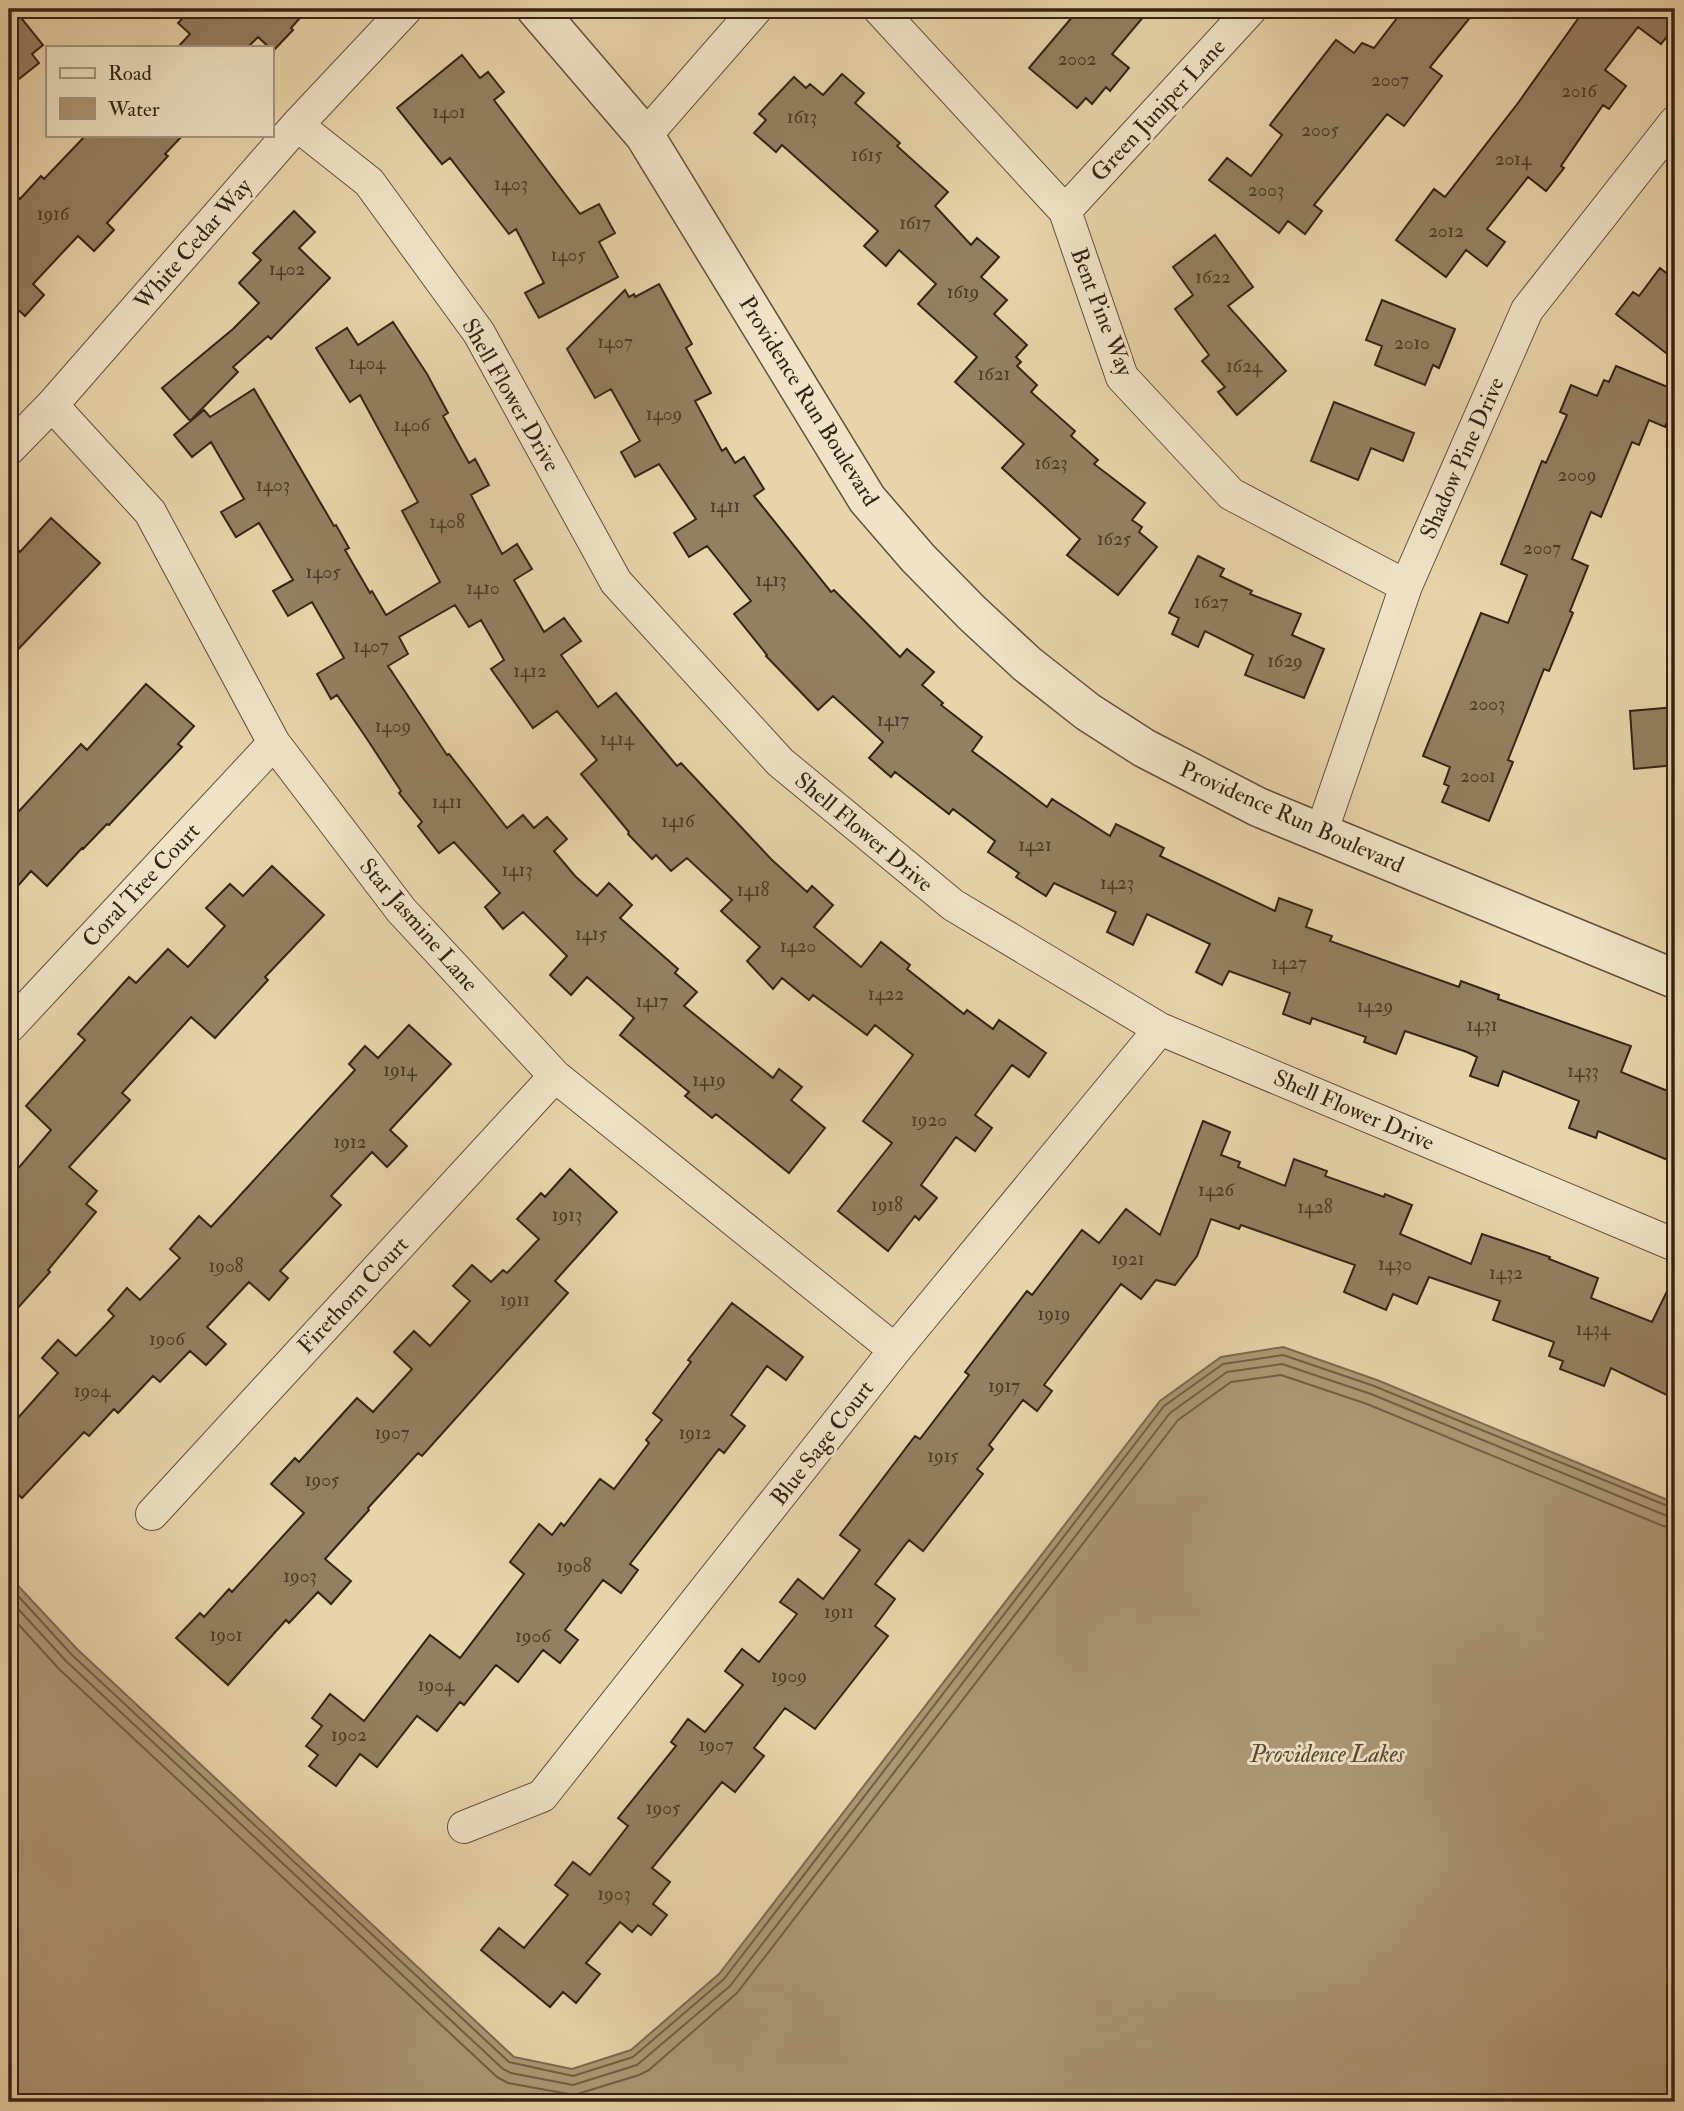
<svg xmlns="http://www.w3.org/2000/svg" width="1684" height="2111" viewBox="0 0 1684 2111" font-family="'IM FELL Double Pica',serif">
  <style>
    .water { fill: #ac9877; stroke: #7d6950; stroke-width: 2 }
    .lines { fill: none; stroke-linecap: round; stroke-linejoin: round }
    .shore { stroke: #725e46; stroke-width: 2 }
    .building { fill: #937f62; stroke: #372315; stroke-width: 2 }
    .minor-casing { stroke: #634f3a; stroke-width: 34 }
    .tertiary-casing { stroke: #634f3a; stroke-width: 41 }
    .minor { stroke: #f0e3c8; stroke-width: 32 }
    .tertiary { stroke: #f0e3c8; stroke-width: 38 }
    .labels { text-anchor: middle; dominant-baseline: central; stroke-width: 6; stroke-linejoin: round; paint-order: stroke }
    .number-label { font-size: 19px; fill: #4e3a28 }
    .street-label { font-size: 23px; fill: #372315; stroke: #f0e3c8 }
    .water-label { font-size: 24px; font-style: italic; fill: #5a4632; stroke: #f0e3c8 }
  </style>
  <rect width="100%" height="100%" fill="#e8d4aa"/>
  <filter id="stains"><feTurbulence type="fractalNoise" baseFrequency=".00286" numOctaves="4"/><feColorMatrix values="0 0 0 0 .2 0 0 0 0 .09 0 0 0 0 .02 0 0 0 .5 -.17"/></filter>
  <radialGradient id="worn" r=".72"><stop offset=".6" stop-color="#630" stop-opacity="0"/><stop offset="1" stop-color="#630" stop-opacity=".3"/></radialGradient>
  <path class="water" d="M 1283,1347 L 1377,1380 L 1675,1503 L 1675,2102 L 9,2102 L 9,1576 L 77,1649 L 514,2057 L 572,2069 L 631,2050 L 719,1974 L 1160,1401 L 1221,1357 Z"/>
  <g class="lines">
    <path class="shore" d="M 9,1586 L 72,1655 L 509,2062 L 573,2076 L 633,2057 L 724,1979 L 1164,1406 L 1223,1364 L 1283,1355 L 1374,1386 L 1675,1509
      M 9,1599 L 66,1661 L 503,2069 L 511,2073 L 573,2085 L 637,2065 L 730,1986 L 1170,1413 L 1227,1372 L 1282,1364 L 1371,1394 L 1667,1516 L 1675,1517
      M 9,1614 L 59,1669 L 497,2077 L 508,2083 L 574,2095 L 639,2075 L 649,2070 L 737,1993 L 1178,1420 L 1231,1382 L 1281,1375 L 1367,1404 L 1663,1526 L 1675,1528"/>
  </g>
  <path class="building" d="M 9,9 L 14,9 L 43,45 L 32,54 L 39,63 L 9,87 Z
    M 191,9 L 308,9 L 291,28 L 293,30 L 273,51 L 258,37 L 248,47 L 178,47 L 190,34 L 178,23 Z
    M 1079,9 L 1150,9 L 1112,54 L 1129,68 L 1110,91 L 1106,87 L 1092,104 L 1086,98 L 1077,108 L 1029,68 Z
    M 1404,9 L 1477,9 L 1430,67 L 1442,76 L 1404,126 L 1387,114 L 1314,205 L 1322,211 L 1305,234 L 1288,221 L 1279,233 L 1209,180 L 1227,158 L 1251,176 L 1282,135 L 1270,125 L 1336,40 L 1354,53 L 1362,43 L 1374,48 Z
    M 1585,9 L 1663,9 L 1675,19 L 1675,26 L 1661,44 L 1638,27 L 1605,70 L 1626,86 L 1609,109 L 1603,105 L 1561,166 L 1564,168 L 1546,191 L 1528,177 L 1487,229 L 1505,242 L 1487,266 L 1466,250 L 1446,277 L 1396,240 L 1434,189 L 1445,197 L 1518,103 Z
    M 462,55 L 480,78 L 488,72 L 504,92 L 494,100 L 580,214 L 599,204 L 615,233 L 599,242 L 618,277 L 539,318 L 525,293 L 544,283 L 516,229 L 509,234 L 450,158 L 442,164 L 397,108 Z
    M 842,74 L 864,93 L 855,103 L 900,143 L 897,146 L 948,192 L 935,206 L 971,245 L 977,238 L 999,257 L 981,277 L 1007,300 L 994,314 L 1027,345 L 1016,357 L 1021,362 L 1017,366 L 1037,385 L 1031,392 L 1075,431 L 1071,436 L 1098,460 L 1094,464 L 1145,503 L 1132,520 L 1142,527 L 1139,532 L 1157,547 L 1118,595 L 1067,555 L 1080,539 L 1002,468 L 1024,444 L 955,382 L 977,357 L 918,304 L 936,284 L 899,250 L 886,266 L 864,246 L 878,231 L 782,145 L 776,152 L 754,133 L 766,120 L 759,114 L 794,77 L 806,88 L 810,84 L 823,95 Z
    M 86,135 L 183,135 L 165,154 L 168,156 L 107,223 L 114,230 L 94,251 L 78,236 L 33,284 L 44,295 L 25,316 L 13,305 L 9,310 L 9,188 L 20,199 L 41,176 L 44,179 Z
    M 294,211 L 315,232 L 299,248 L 330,278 L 271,339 L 268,336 L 233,367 L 238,372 L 190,421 L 162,388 L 233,329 L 259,303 L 239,283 L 261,260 L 253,253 Z
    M 1215,235 L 1253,287 L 1228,306 L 1286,371 L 1237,415 L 1218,392 L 1225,387 L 1202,361 L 1209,355 L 1175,309 L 1193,295 L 1173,267 Z
    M 1660,268 L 1675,280 L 1675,360 L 1616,314 L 1633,292 L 1639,296 Z
    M 659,284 L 692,344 L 686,348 L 711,393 L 695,401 L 722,451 L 726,448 L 735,463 L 744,457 L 764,489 L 754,496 L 831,592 L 834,590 L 900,657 L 907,649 L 934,672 L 922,685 L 943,703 L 941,705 L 982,737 L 972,751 L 1047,807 L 1052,799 L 1110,836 L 1116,824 L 1164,848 L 1160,856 L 1275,911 L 1279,898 L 1312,910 L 1306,927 L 1332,936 L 1330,941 L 1459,987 L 1461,981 L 1499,995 L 1498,999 L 1631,1046 L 1621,1072 L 1675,1094 L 1675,1163 L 1598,1131 L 1596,1138 L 1569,1128 L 1579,1101 L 1503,1071 L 1498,1086 L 1470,1076 L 1477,1057 L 1467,1052 L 1405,1031 L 1396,1054 L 1364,1042 L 1366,1037 L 1312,1018 L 1310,1024 L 1283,1014 L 1290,993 L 1229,971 L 1222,985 L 1196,972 L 1210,944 L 1147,914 L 1133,945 L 1107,932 L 1116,912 L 1054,883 L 1046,896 L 1016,877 L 1019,873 L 988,852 L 995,841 L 953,809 L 949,814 L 895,772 L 891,777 L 869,758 L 883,742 L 833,696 L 818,710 L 766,656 L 767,655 L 734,614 L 751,601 L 707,546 L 689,557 L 674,533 L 696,519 L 659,464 L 635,477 L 621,452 L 640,441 L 611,389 L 595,398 L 567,349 L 625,290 L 629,297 L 634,294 L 635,297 Z
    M 1382,300 L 1455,329 L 1439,368 L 1433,365 L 1425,385 L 1375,365 L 1382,346 L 1366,340 Z
    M 393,322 L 427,374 L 448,413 L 443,416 L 469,463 L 475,459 L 489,485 L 471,495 L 502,554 L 517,544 L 532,569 L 514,580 L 544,632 L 564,618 L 581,641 L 561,655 L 598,707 L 616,693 L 677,766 L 681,763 L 771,859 L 807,892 L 812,886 L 833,905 L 814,927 L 861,967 L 881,942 L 910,965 L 907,969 L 964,1014 L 967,1010 L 993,1029 L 999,1020 L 1046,1053 L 1029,1077 L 1012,1065 L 975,1115 L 992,1128 L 975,1151 L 956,1137 L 921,1185 L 937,1198 L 919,1220 L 915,1216 L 888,1251 L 838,1211 L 892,1143 L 863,1121 L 913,1055 L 875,1025 L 867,1035 L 813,995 L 809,1000 L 782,978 L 773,989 L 747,961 L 760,947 L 721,911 L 732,900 L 687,858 L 671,871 L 656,855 L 652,859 L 628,834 L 629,832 L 581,774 L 597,760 L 557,711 L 533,728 L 491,669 L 504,660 L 481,620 L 469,627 L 455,605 L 399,637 L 408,654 L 388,666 L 447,755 L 449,754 L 507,828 L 523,815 L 534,828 L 547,817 L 567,839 L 554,851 L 575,876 L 597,896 L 609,883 L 632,905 L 620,918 L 678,969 L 675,973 L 697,992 L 684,1006 L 773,1078 L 779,1069 L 802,1087 L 791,1100 L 825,1128 L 789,1173 L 716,1114 L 712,1118 L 685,1096 L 689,1092 L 620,1035 L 634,1018 L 587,977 L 571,995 L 550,975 L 567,956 L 523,912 L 503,929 L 485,907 L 500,893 L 454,842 L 439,853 L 418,826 L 422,822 L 399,793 L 401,791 L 367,739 L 337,695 L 331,699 L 317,674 L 344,658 L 312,602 L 288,616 L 273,591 L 293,580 L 259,523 L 236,537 L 221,512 L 244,499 L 211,442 L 192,457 L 174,435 L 204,410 L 210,417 L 254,389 L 334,526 L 336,525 L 349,548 L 345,550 L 370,593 L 372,591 L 386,615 L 440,582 L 402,511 L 418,502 L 360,395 L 350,402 L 316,348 L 347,328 L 358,345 Z
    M 1616,366 L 1675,390 L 1675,401 L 1665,427 L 1649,420 L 1639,445 L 1632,442 L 1601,517 L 1591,512 L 1572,559 L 1588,566 L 1570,611 L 1573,613 L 1549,671 L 1544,669 L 1508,760 L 1513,762 L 1489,821 L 1442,802 L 1449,786 L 1444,784 L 1450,767 L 1423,756 L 1481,613 L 1508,623 L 1527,575 L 1501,564 L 1542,461 L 1546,463 L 1567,415 L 1560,412 L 1571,385 L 1597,396 L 1604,380 L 1609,382 Z
    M 1334,402 L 1414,433 L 1403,461 L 1371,448 L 1358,480 L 1311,461 Z
    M 51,518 L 100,563 L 9,659 L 9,541 L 20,552 Z
    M 1198,556 L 1224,569 L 1220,576 L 1252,591 L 1250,594 L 1301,614 L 1292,635 L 1324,649 L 1304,698 L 1245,675 L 1253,655 L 1205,631 L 1198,647 L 1172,634 L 1179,618 L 1169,613 Z
    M 146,684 L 194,726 L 178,744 L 182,747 L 109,825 L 107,824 L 83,849 L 82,848 L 47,886 L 31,871 L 9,896 L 9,822 L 81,744 L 87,750 Z
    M 1675,707 L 1675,765 L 1634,769 L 1630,711 Z
    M 272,866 L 324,915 L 265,977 L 268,980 L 215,1038 L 191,1017 L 122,1093 L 130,1100 L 69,1167 L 97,1191 L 86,1204 L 96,1212 L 48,1270 L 50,1272 L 9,1318 L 9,1179 L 51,1130 L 26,1106 L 85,1040 L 78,1034 L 129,977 L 136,983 L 168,949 L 188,967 L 225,926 L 206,908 L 230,884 L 243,896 Z
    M 409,1025 L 451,1064 L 390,1130 L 407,1146 L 387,1167 L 372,1152 L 331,1196 L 341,1205 L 280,1271 L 288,1278 L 269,1300 L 249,1282 L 207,1327 L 226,1344 L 206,1365 L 190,1351 L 160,1382 L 153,1376 L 118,1413 L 114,1409 L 89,1436 L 84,1432 L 22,1498 L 9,1486 L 9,1428 L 58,1373 L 42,1358 L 58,1340 L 76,1356 L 114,1316 L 108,1310 L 127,1288 L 140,1300 L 180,1258 L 170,1249 L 199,1216 L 211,1227 L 355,1070 L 349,1064 L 365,1046 L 378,1058 Z
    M 1203,1121 L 1230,1132 L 1221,1155 L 1240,1162 L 1238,1167 L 1285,1186 L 1294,1159 L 1327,1171 L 1325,1176 L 1384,1197 L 1385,1194 L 1412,1205 L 1400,1234 L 1471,1264 L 1482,1234 L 1550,1257 L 1549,1259 L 1598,1278 L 1591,1298 L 1652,1322 L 1675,1275 L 1675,1399 L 1611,1368 L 1604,1386 L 1560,1369 L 1563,1361 L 1549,1356 L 1554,1342 L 1493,1320 L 1500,1301 L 1429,1277 L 1417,1304 L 1393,1294 L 1386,1310 L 1344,1292 L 1355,1265 L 1241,1225 L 1239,1229 L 1211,1219 L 1197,1256 L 1175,1285 L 1156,1280 L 1141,1299 L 1121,1284 L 1044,1385 L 1052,1391 L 1037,1411 L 1023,1400 L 989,1445 L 993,1449 L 977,1469 L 983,1474 L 923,1551 L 909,1540 L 875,1584 L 895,1599 L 875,1626 L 888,1636 L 815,1729 L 785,1708 L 754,1748 L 764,1756 L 735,1792 L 722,1782 L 652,1868 L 670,1882 L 653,1904 L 667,1915 L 651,1935 L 638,1925 L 632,1932 L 620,1922 L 586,1963 L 600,1974 L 576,2003 L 563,1992 L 550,2007 L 481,1950 L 499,1928 L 524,1948 L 568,1895 L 555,1885 L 573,1862 L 590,1875 L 628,1826 L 618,1818 L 676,1746 L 671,1742 L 688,1719 L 705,1732 L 743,1685 L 725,1671 L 742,1649 L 759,1662 L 797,1614 L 780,1602 L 798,1579 L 823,1599 L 860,1550 L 840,1535 L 915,1436 L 920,1439 L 969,1375 L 965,1372 L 1027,1291 L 1032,1295 L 1082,1230 L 1099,1243 L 1126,1209 L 1160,1235 Z
    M 570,1169 L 617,1212 L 555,1281 L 568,1293 L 422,1456 L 418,1453 L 368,1508 L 369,1510 L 325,1559 L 351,1581 L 331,1604 L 318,1592 L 289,1623 L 286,1620 L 228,1685 L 176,1638 L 200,1613 L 204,1617 L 229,1589 L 232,1592 L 304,1513 L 271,1484 L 295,1458 L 299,1462 L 357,1398 L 373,1412 L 412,1369 L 394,1352 L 414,1331 L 430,1346 L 470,1301 L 453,1286 L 472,1265 L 491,1282 L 503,1270 L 507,1273 L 539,1239 L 517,1219 L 541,1193 L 545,1197 Z
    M 732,1303 L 803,1357 L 786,1380 L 767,1366 L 731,1415 L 745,1426 L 724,1453 L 719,1449 L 630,1564 L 638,1570 L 621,1593 L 603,1580 L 565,1630 L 578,1640 L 560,1663 L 543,1650 L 518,1682 L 496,1665 L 464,1705 L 460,1702 L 437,1731 L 417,1716 L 377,1767 L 360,1754 L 336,1786 L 309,1766 L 318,1755 L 306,1746 L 322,1726 L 312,1718 L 330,1694 L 364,1721 L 430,1635 L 460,1658 L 524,1574 L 510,1562 L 539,1524 L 552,1535 L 561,1523 L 564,1526 L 600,1479 L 614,1489 L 649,1443 L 646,1440 L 662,1420 L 653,1413 L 691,1362 L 688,1360 Z"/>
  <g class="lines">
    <defs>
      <path id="minor" d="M 879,9 L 1065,211 L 1122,377 L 1231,494 L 1406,586
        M 297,125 L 369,182 L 479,333 L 616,582 L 780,762 L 953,905 L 1160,1029 L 1675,1245
        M 645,136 L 756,9
        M 1065,211 L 1251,9
        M 52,405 L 150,512 L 274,743 L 401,910 L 555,1076 L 895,1350
        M 9,449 L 52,405 L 297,125 L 406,9
        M 1321,833 L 1406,586 L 1527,310 L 1675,122
        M 9,1027 L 274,743
        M 152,1514 L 555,1076
        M 464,1827 L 542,1796 L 895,1350 L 1160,1029"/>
      <path id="tertiary" d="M 536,9 L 645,136 L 867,499 L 918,558 L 972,613 L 1027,664 L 1088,712 L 1144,748 L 1258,807 L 1675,979"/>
    </defs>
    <use href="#minor" class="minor-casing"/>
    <use href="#tertiary" class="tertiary-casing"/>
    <use href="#minor" class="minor"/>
    <use href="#tertiary" class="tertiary"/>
  </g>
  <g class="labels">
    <g class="number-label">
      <text x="1077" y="59">2002</text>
      <text x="1390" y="80">2007</text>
      <text x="1579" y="91">2016</text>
      <text x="449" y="112">1401</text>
      <text x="802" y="117">1613</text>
      <text x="1320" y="130">2005</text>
      <text x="867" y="155">1615</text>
      <text x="1513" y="159">2014</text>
      <text x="511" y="184">1403</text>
      <text x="1266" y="190">2003</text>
      <text x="53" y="214">1916</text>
      <text x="915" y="223">1617</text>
      <text x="1446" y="231">2012</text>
      <text x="568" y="255">1405</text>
      <text x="287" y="269">1402</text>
      <text x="1213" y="277">1622</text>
      <text x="963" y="292">1619</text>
      <text x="615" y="342">1407</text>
      <text x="1412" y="343">2010</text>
      <text x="367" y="363">1404</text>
      <text x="1244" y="366">1624</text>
      <text x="994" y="374">1621</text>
      <text x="664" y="414">1409</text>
      <text x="412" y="425">1406</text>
      <text x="1051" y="463">1623</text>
      <text x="1577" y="475">2009</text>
      <text x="273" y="485">1403</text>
      <text x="725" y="506">1411</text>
      <text x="447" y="522">1408</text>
      <text x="1114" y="539">1625</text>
      <text x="1542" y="548">2007</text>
      <text x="323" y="572">1405</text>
      <text x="771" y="580">1413</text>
      <text x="483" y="588">1410</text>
      <text x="1211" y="602">1627</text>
      <text x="371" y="646">1407</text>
      <text x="1285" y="661">1629</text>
      <text x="530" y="671">1412</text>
      <text x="1487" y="704">2003</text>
      <text x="893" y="720">1417</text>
      <text x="393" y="726">1409</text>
      <text x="617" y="739">1414</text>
      <text x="1478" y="776">2001</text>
      <text x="447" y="802">1411</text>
      <text x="678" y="821">1416</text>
      <text x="1035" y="845">1421</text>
      <text x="517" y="870">1413</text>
      <text x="1117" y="883">1423</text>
      <text x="753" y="890">1418</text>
      <text x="591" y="934">1415</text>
      <text x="798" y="946">1420</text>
      <text x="1289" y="963">1427</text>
      <text x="886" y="994">1422</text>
      <text x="652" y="1001">1417</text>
      <text x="1375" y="1006">1429</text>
      <text x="1482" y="1025">1431</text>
      <text x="400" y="1070">1914</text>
      <text x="1583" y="1071">1433</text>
      <text x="709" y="1080">1419</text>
      <text x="929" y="1120">1920</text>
      <text x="350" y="1142">1912</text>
      <text x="1216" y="1190">1426</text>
      <text x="887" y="1205">1918</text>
      <text x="1315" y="1207">1428</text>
      <text x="567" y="1215">1913</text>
      <text x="1128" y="1259">1921</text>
      <text x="1395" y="1264">1430</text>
      <text x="226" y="1266">1908</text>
      <text x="1506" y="1273">1432</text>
      <text x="515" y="1300">1911</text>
      <text x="1054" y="1314">1919</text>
      <text x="1593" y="1329">1434</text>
      <text x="167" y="1339">1906</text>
      <text x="1004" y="1386">1917</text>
      <text x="92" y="1391">1904</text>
      <text x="392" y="1433">1907</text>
      <text x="695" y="1433">1912</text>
      <text x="943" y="1456">1915</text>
      <text x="322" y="1480">1905</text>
      <text x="574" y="1566">1908</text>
      <text x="300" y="1576">1903</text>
      <text x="839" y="1612">1911</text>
      <text x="226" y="1635">1901</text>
      <text x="533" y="1636">1906</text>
      <text x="789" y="1676">1909</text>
      <text x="436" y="1685">1904</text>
      <text x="349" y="1735">1902</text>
      <text x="716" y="1745">1907</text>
      <text x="663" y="1808">1905</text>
      <text x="614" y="1894">1903</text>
    </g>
    <g class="street-label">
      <text transform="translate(1158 110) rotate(-47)">Green Juniper Lane</text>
      <text transform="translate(193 244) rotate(-49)">White Cedar Way</text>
      <text transform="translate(1102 312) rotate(69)">Bent Pine Way</text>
      <text transform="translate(511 395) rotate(60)">Shell Flower Drive</text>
      <text transform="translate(809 401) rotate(58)">Providence Run Boulevard</text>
      <text transform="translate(1462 458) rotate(-66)">Shadow Pine Drive</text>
      <text transform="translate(1292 817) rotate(24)">Providence Run Boulevard</text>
      <text transform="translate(864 832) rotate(40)">Shell Flower Drive</text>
      <text transform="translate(141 885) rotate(-47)">Coral Tree Court</text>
      <text transform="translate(419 925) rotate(49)">Star Jasmine Lane</text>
      <text transform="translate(1354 1110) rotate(23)">Shell Flower Drive</text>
      <text transform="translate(353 1295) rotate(-47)">Firethorn Court</text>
      <text transform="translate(822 1443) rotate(-52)">Blue Sage Court</text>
    </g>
    <g class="water-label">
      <text x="1327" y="1754">Providence Lakes</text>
    </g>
  </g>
  <rect width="1684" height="2111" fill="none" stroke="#e8d4aa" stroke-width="35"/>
  <rect x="10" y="10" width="1663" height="2090" fill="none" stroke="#372315" stroke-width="3.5"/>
  <rect x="18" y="18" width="1649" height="2076" fill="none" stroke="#372315" stroke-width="2"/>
  <rect x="46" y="46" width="228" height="91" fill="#f0e3c8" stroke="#a69680" stroke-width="2"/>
  <rect x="60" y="68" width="35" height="10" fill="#f0e3c8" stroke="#a69680" stroke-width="2"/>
  <text x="108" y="80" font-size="21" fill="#372315">Road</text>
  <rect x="60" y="98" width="35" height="21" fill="#ac9877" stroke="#a69680" stroke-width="2"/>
  <text x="108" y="116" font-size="21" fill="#372315">Water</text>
  <rect width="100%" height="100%" filter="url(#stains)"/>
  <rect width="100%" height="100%" fill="url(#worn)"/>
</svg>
